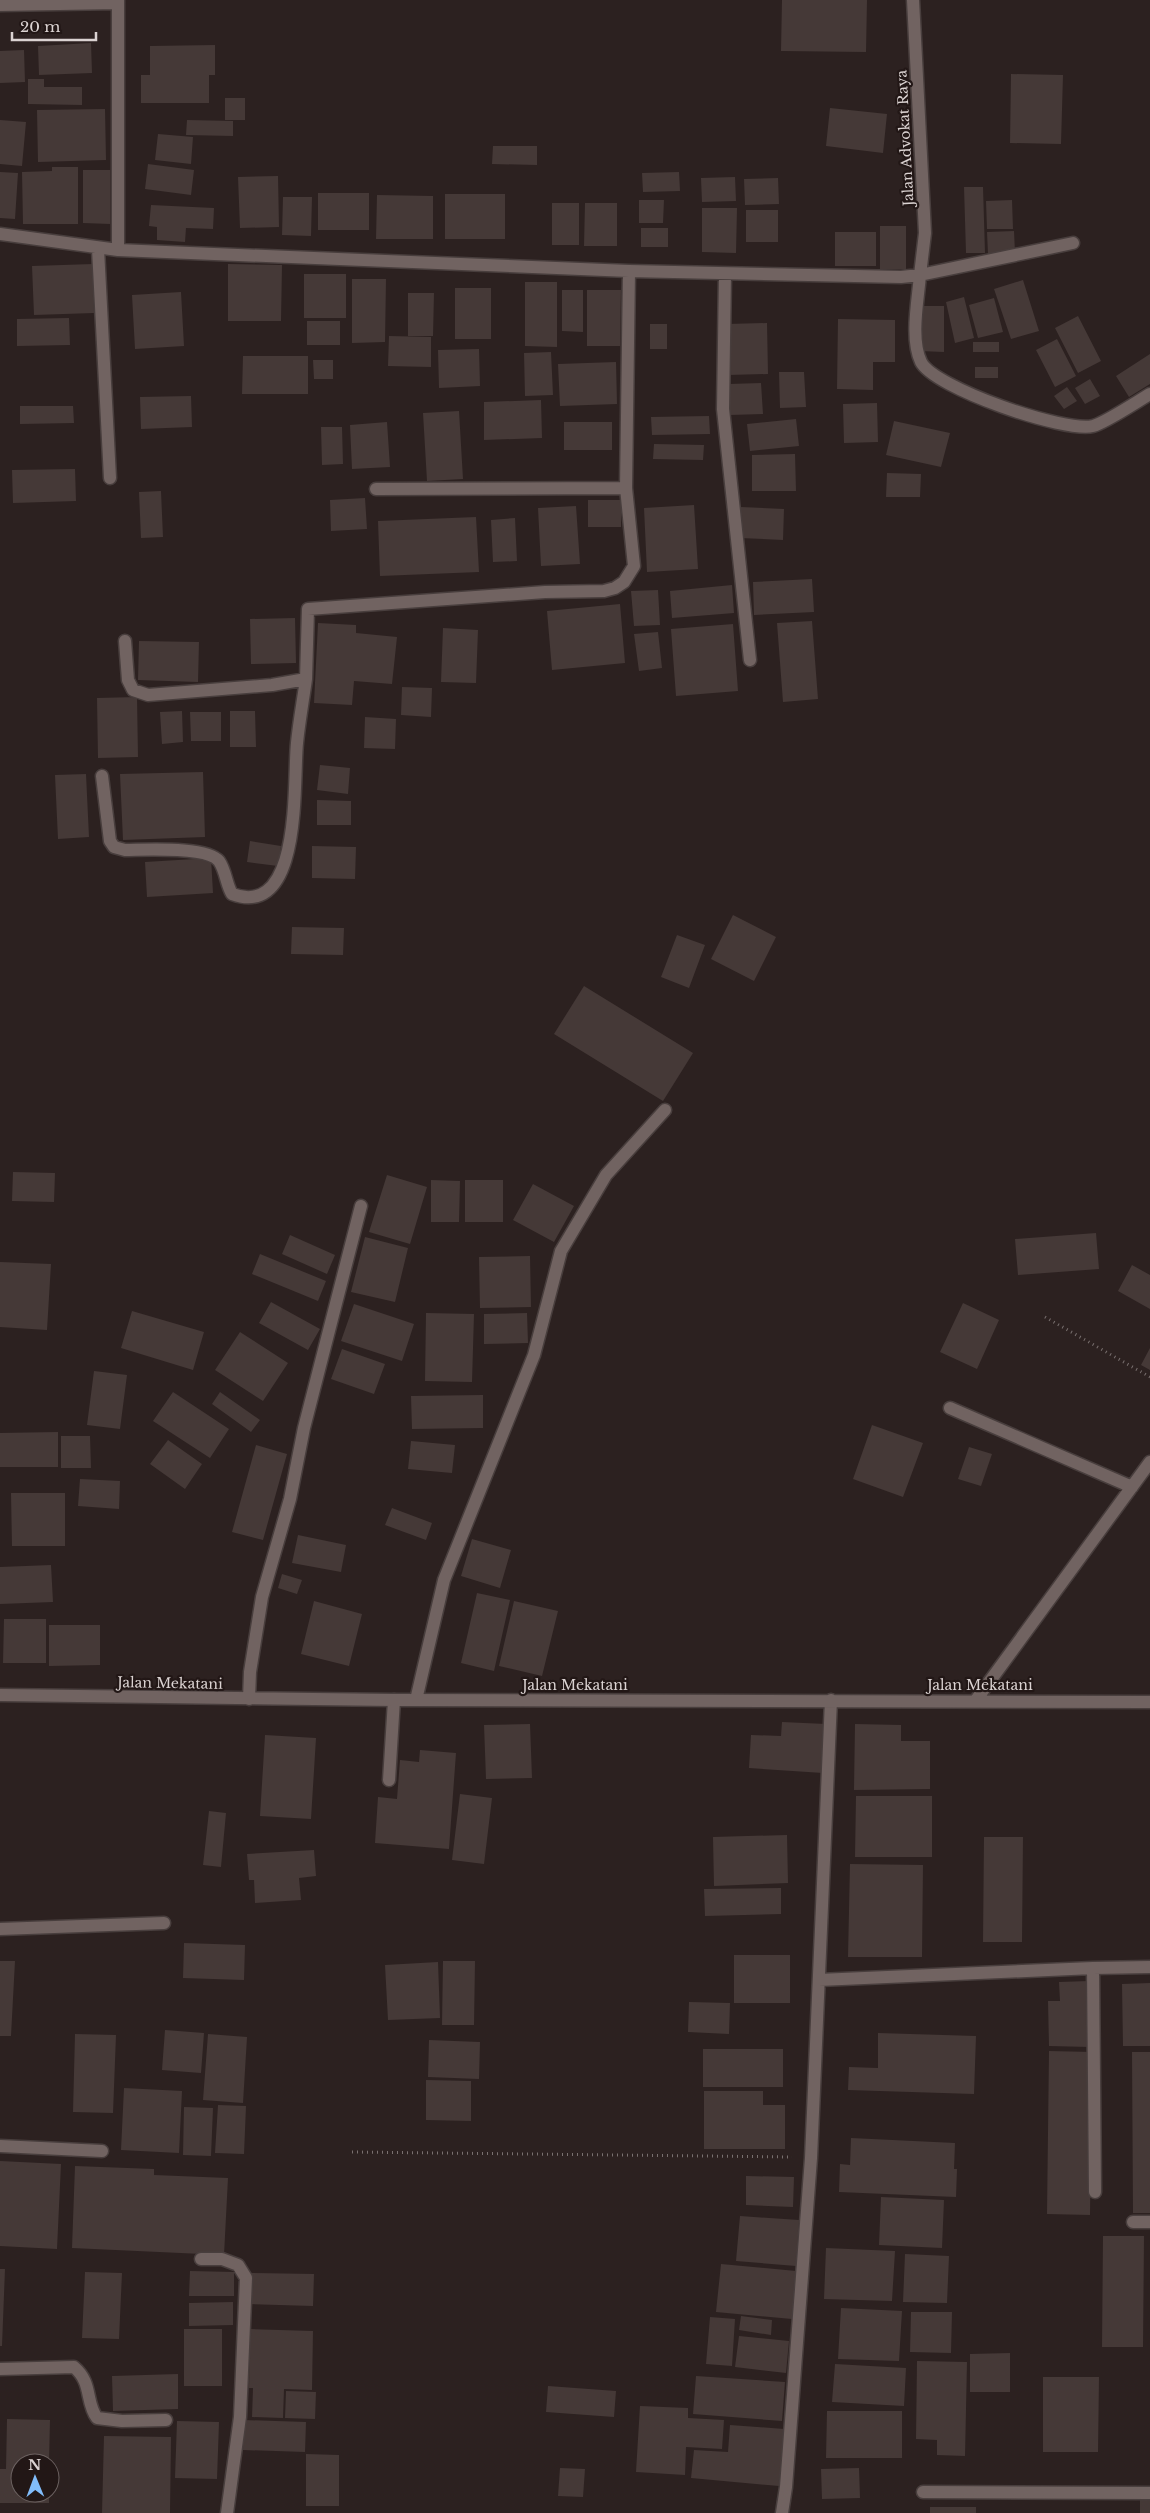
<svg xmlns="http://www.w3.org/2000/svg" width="1150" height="2513" viewBox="0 0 1150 2513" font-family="'Libre Baskerville',serif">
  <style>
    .building { fill: #453937 }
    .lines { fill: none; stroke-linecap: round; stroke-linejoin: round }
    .service-casing { stroke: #483e3d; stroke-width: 15 }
    .minor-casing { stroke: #483e3d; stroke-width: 15 }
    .path { stroke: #7a7170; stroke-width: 3; stroke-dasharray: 1 4; stroke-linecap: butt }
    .service { stroke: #716361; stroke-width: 12 }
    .minor { stroke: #716361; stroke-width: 12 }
    .labels { text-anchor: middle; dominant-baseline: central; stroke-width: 4.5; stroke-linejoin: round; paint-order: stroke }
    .street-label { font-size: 14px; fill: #dbd3d2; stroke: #221716 }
  </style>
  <rect width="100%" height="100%" fill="#2c2120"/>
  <path class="building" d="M 782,0 L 867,0 L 866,52 L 781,51 Z
    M 91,43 L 92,73 L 39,75 L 38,46 Z
    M 215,45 L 215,75 L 209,75 L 209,103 L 141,103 L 141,75 L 150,75 L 150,46 Z
    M 24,50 L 25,82 L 0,83 L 0,51 Z
    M 1011,74 L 1063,75 L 1061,144 L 1010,143 Z
    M 28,79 L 44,79 L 44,87 L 82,87 L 82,105 L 28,104 Z
    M 225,98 L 245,98 L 245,120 L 225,120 Z
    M 830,108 L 887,114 L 883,153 L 826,146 Z
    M 105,109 L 106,160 L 38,162 L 37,110 Z
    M 0,120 L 26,122 L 22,166 L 0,164 Z
    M 187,120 L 233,121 L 233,136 L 186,135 Z
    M 158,134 L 193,137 L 191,164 L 155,160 Z
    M 493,146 L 537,146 L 537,165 L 492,164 Z
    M 148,164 L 194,170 L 191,195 L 145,189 Z
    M 52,167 L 78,167 L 78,224 L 23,224 L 22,172 L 52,171 Z
    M 83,170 L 110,170 L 110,224 L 83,223 Z
    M 0,172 L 18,173 L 15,219 L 0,218 Z
    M 679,172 L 680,191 L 643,192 L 642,173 Z
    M 278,176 L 279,227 L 240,228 L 238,177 Z
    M 735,177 L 736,201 L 702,202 L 701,178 Z
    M 778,178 L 779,204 L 745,205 L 744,179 Z
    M 964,187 L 983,187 L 985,253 L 966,253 Z
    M 318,193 L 369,193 L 369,230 L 318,230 Z
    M 445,194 L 505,194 L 505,239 L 445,239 Z
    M 377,195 L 433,196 L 433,239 L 376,239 Z
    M 283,197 L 312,197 L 311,236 L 282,235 Z
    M 639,200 L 664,200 L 663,223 L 639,223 Z
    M 1012,200 L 1013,229 L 987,229 L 986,201 Z
    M 552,203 L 579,203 L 579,245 L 552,245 Z
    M 585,203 L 617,203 L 617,246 L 584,246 Z
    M 151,205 L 214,208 L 213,229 L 186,228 L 185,242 L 157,240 L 157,227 L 149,226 Z
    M 702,208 L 737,208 L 736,253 L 702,252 Z
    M 746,210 L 778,210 L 778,242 L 746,242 Z
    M 880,226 L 906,226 L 906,269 L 880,269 Z
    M 641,228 L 668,228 L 668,247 L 641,247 Z
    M 1014,231 L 1015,253 L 988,254 L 987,232 Z
    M 835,232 L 876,232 L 876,266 L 835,266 Z
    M 93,264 L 94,313 L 34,315 L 32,266 Z
    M 228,264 L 282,265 L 281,321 L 228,321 Z
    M 304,274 L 346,274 L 346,318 L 304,318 Z
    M 352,279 L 386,279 L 385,342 L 352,343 Z
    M 1023,280 L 1039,331 L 1011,339 L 994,289 Z
    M 525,282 L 557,282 L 557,347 L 525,346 Z
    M 455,288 L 491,288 L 491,339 L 455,339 Z
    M 562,290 L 583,290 L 583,332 L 562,331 Z
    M 587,290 L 621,290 L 620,346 L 587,346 Z
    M 181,292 L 184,346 L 135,349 L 132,295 Z
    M 408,293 L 434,293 L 433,336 L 408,336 Z
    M 964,297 L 974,338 L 955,343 L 946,302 Z
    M 994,298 L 1003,332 L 978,338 L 969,305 Z
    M 921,306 L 944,306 L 944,352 L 920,351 Z
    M 1078,316 L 1101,361 L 1078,373 L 1055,328 Z
    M 69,318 L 70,345 L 17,346 L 17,319 Z
    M 838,319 L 895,320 L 895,362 L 873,362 L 873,390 L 837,389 Z
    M 307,321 L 340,321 L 340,345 L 307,345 Z
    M 767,323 L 768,374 L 728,375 L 727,324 Z
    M 650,324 L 667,324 L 667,349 L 650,349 Z
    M 389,336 L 431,337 L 431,367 L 388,366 Z
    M 1057,339 L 1076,376 L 1055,387 L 1036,350 Z
    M 973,342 L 999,342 L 999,352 L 973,352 Z
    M 479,349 L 480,386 L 439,388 L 438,350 Z
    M 551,352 L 553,395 L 525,396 L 524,353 Z
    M 1150,354 L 1150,384 L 1129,397 L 1116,376 Z
    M 243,356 L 308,356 L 308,394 L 242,394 Z
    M 313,360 L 333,360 L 333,379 L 314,379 Z
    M 616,362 L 617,404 L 560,406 L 558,364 Z
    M 975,367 L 998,367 L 998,378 L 975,378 Z
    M 779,372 L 804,372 L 806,407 L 780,408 Z
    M 1090,379 L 1100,396 L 1085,404 L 1075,388 Z
    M 761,383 L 763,414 L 730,415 L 729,384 Z
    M 1067,387 L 1077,401 L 1064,409 L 1054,396 Z
    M 191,396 L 192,427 L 141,429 L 140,397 Z
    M 541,400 L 542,438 L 484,440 L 484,402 Z
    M 877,403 L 878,442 L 844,443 L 843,404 Z
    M 20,406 L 73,406 L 74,423 L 20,424 Z
    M 459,411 L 463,479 L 427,481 L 423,413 Z
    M 709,416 L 710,434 L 652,435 L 651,417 Z
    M 796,419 L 799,446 L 750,451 L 747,424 Z
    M 894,421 L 950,433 L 941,467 L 886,455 Z
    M 387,422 L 390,467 L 352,469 L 350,425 Z
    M 564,422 L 612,422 L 612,450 L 564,450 Z
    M 321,427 L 342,427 L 343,464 L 322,465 Z
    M 654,444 L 704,445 L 703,460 L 653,459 Z
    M 795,454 L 796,491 L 752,491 L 752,455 Z
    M 75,469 L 76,501 L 13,503 L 12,470 Z
    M 887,473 L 921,474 L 920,497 L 886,497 Z
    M 161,491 L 163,537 L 141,538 L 139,492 Z
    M 365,498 L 367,529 L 331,531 L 330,500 Z
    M 588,500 L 621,500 L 621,527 L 588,527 Z
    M 694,505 L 698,569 L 647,572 L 644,508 Z
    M 576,506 L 580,564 L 541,566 L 538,508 Z
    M 741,507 L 784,509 L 783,540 L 740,538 Z
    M 476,517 L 479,572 L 380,576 L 378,521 Z
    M 515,518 L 517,561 L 493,562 L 491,520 Z
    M 812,579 L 814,612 L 754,615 L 753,582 Z
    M 732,585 L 734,613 L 672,618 L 670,591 Z
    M 658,590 L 660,625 L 634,626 L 631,591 Z
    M 620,604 L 625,663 L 552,670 L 547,611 Z
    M 295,618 L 296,663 L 251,664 L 250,619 Z
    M 812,621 L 818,699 L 783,702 L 777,623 Z
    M 318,623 L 356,625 L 356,633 L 397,637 L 392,684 L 354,681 L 352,705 L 314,703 Z
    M 733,624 L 738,691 L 676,696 L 671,629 Z
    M 443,628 L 478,630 L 476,683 L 441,682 Z
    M 658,632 L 662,668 L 639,671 L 634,634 Z
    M 139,641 L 199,642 L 198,682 L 138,680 Z
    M 402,687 L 432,688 L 431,717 L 401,715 Z
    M 137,697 L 138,757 L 98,758 L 97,698 Z
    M 182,711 L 183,742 L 162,744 L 160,712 Z
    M 230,711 L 255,711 L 256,747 L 230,747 Z
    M 190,712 L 221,712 L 221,741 L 191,741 Z
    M 365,717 L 396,719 L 395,749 L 364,748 Z
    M 320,765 L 350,768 L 348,794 L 317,790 Z
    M 203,772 L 205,837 L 123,840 L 120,774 Z
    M 86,774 L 89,837 L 58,839 L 55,775 Z
    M 317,800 L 351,801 L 351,825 L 317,825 Z
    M 250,841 L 281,846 L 278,866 L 247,862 Z
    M 312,846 L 356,847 L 355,879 L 312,878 Z
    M 211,858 L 213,893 L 147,897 L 145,862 Z
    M 733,915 L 776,937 L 754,981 L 711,959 Z
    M 292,927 L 344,928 L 343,955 L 291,954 Z
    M 677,935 L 705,945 L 689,988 L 661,977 Z
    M 584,986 L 693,1053 L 663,1101 L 554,1034 Z
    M 13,1172 L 55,1173 L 54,1202 L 12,1201 Z
    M 387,1175 L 427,1187 L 410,1244 L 369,1232 Z
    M 431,1180 L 460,1181 L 459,1222 L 431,1222 Z
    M 465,1180 L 503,1180 L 503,1222 L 465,1222 Z
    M 533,1184 L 574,1206 L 554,1242 L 513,1220 Z
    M 1096,1233 L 1099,1269 L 1018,1275 L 1015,1239 Z
    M 290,1235 L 335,1255 L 327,1274 L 282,1254 Z
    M 365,1237 L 408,1248 L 395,1302 L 351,1292 Z
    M 260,1254 L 326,1281 L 318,1301 L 252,1274 Z
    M 530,1256 L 531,1307 L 480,1308 L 479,1257 Z
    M 0,1262 L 51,1264 L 47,1330 L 0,1327 Z
    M 1132,1265 L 1150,1275 L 1150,1309 L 1118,1291 Z
    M 271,1302 L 320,1329 L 308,1350 L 259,1323 Z
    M 963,1303 L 999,1320 L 977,1369 L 940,1352 Z
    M 354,1304 L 414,1324 L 402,1361 L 341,1341 Z
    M 132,1311 L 204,1332 L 193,1370 L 121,1348 Z
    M 426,1313 L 474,1314 L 472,1382 L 425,1381 Z
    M 527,1313 L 528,1343 L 484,1344 L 484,1314 Z
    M 240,1332 L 288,1363 L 263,1401 L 215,1370 Z
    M 1150,1348 L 1150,1370 L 1141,1365 Z
    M 342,1349 L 385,1364 L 374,1394 L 331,1379 Z
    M 94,1371 L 127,1375 L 120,1429 L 87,1425 Z
    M 173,1392 L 229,1429 L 210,1458 L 153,1421 Z
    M 220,1392 L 260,1420 L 251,1432 L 212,1404 Z
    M 483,1395 L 483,1428 L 412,1429 L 411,1396 Z
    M 872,1425 L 923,1443 L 903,1497 L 853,1479 Z
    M 58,1432 L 58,1467 L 0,1467 L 0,1433 Z
    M 61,1436 L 90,1436 L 91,1468 L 61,1468 Z
    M 168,1440 L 202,1464 L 185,1489 L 150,1464 Z
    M 411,1441 L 455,1445 L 452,1473 L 408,1469 Z
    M 256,1445 L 287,1454 L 263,1540 L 232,1532 Z
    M 969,1447 L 992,1454 L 981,1486 L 958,1479 Z
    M 80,1479 L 120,1481 L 119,1509 L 78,1506 Z
    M 11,1493 L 65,1493 L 65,1546 L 12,1546 Z
    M 392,1508 L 432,1523 L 426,1540 L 385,1525 Z
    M 298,1535 L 346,1545 L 341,1572 L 292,1563 Z
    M 472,1539 L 511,1550 L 500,1588 L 461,1576 Z
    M 51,1565 L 53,1602 L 0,1604 L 0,1567 Z
    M 282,1574 L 302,1580 L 297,1594 L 278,1588 Z
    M 477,1593 L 510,1600 L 494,1671 L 461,1663 Z
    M 314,1601 L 362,1614 L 349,1666 L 301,1654 Z
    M 514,1601 L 558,1611 L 542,1676 L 499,1666 Z
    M 4,1619 L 46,1619 L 46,1663 L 3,1663 Z
    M 49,1625 L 100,1625 L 100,1665 L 49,1666 Z
    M 782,1722 L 826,1724 L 823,1773 L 749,1768 L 751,1735 L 781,1736 Z
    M 530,1724 L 532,1778 L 486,1779 L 484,1725 Z
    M 855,1724 L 901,1725 L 901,1741 L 930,1741 L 930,1789 L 854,1790 Z
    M 265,1735 L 316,1738 L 311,1819 L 260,1816 Z
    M 420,1750 L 456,1753 L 449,1849 L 375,1843 L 378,1797 L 397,1799 L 400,1760 L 419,1762 Z
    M 460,1794 L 492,1798 L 484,1864 L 452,1860 Z
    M 856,1796 L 932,1796 L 932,1857 L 855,1857 Z
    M 209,1811 L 226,1813 L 221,1867 L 203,1865 Z
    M 787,1835 L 788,1883 L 714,1886 L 713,1837 Z
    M 984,1837 L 1023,1837 L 1022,1942 L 983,1942 Z
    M 314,1850 L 316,1876 L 299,1878 L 301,1900 L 255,1903 L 254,1880 L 249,1880 L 247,1854 Z
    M 850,1864 L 923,1865 L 922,1957 L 848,1957 Z
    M 781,1888 L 781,1914 L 705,1916 L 704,1889 Z
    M 184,1943 L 245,1945 L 244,1980 L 183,1978 Z
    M 734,1955 L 790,1955 L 790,2003 L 734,2003 Z
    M 0,1961 L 15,1961 L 11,2036 L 0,2036 Z
    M 443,1961 L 475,1961 L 474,2025 L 442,2025 Z
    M 438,1962 L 440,2018 L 388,2020 L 385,1965 Z
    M 1089,1981 L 1090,2047 L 1049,2046 L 1048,2001 L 1060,2001 L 1059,1982 Z
    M 1150,1983 L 1150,2046 L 1123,2046 L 1122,1984 Z
    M 689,2002 L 730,2003 L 729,2034 L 688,2032 Z
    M 165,2030 L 204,2033 L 201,2073 L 162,2070 Z
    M 878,2033 L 976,2036 L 974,2094 L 848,2090 L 849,2067 L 878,2068 Z
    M 75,2034 L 116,2035 L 113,2113 L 73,2112 Z
    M 208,2034 L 247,2037 L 243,2103 L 203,2100 Z
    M 429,2040 L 480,2042 L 479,2079 L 428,2077 Z
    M 703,2049 L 783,2049 L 783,2087 L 703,2087 Z
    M 1049,2051 L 1092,2052 L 1090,2215 L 1047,2214 Z
    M 1132,2052 L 1150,2052 L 1150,2213 L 1133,2213 Z
    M 426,2080 L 471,2081 L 471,2121 L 426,2120 Z
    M 124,2088 L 182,2091 L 179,2153 L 121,2150 Z
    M 704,2091 L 763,2091 L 763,2105 L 785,2105 L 785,2149 L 704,2149 Z
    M 218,2105 L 246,2106 L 244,2154 L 215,2153 Z
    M 184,2107 L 213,2108 L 211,2156 L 183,2155 Z
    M 851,2138 L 955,2143 L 954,2169 L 957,2169 L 956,2197 L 839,2192 L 840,2164 L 850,2165 Z
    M 0,2161 L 61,2164 L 57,2249 L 0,2246 Z
    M 75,2166 L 154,2169 L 154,2175 L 228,2178 L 224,2255 L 72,2248 Z
    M 746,2176 L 794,2177 L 793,2207 L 746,2205 Z
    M 881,2197 L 944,2200 L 942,2248 L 879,2245 Z
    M 740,2216 L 799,2220 L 796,2266 L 736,2261 Z
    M 1103,2236 L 1144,2236 L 1143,2347 L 1102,2347 Z
    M 826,2248 L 895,2251 L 892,2301 L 824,2299 Z
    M 905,2254 L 949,2256 L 947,2303 L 903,2302 Z
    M 721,2264 L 796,2271 L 792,2319 L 716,2312 Z
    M 0,2269 L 5,2269 L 2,2346 L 0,2346 Z
    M 190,2271 L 234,2272 L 234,2296 L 189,2296 Z
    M 85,2272 L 122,2273 L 119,2339 L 82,2338 Z
    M 250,2273 L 314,2274 L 313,2306 L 249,2304 Z
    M 233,2302 L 233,2325 L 189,2326 L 189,2303 Z
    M 841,2308 L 902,2311 L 899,2361 L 838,2359 Z
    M 911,2312 L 952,2312 L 951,2353 L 910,2352 Z
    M 741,2316 L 772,2320 L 771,2335 L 739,2330 Z
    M 710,2317 L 735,2319 L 732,2366 L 706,2364 Z
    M 184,2329 L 222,2329 L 222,2386 L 184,2386 Z
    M 250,2329 L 313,2331 L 312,2390 L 284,2389 L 283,2418 L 252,2417 L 253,2388 L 249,2388 Z
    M 739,2336 L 789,2341 L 786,2373 L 735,2367 Z
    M 1010,2353 L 1010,2392 L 970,2392 L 970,2354 Z
    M 917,2361 L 967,2362 L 965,2456 L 937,2455 L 937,2440 L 916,2439 Z
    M 835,2364 L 906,2368 L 904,2406 L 832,2402 Z
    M 178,2374 L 178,2409 L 113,2411 L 112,2376 Z
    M 696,2376 L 785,2382 L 782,2421 L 693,2414 Z
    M 1043,2377 L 1099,2377 L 1098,2452 L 1043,2452 Z
    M 548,2386 L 616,2391 L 614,2417 L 546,2412 Z
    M 286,2391 L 316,2392 L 315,2419 L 285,2418 Z
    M 640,2406 L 688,2408 L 688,2418 L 724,2420 L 722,2449 L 686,2447 L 685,2475 L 636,2472 Z
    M 827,2411 L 902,2411 L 902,2458 L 826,2458 Z
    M 7,2419 L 50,2420 L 49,2463 L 20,2463 L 20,2493 L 49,2493 L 49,2503 L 0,2503 L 0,2469 L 6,2469 Z
    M 244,2420 L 306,2422 L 305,2452 L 243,2450 Z
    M 177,2421 L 219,2422 L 217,2479 L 175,2478 Z
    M 730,2425 L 784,2429 L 779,2486 L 691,2478 L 694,2450 L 728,2452 Z
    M 104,2436 L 171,2437 L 170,2513 L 102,2513 Z
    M 306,2454 L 339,2455 L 339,2506 L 306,2506 Z
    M 560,2468 L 585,2469 L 583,2497 L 558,2496 Z
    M 859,2468 L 860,2498 L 822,2499 L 821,2469 Z
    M 1140,2498 L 1150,2498 L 1150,2513 L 1140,2513 Z
    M 930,2507 L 976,2507 L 976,2513 L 930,2513 Z"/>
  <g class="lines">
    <defs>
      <path id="service" d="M 389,1780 L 394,1700"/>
      <path id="minor" d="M 118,0 L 118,250
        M 0,5 L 118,3
        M 0,234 L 118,250 L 629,271 L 901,277 L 920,275 L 925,233 L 913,0
        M 1073,243 L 920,275 C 918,300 910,339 921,362 C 934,388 1065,433 1093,426 C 1105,423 1138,401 1150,394
        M 98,249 L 110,478
        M 725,274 L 723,409 L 750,660
        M 376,489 L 626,488
        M 125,641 L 128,680 L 133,690 L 148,695 L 272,685 L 306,679 L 308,609 L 545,592 L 604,591 L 615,588 L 624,582 L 634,566 L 626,488 L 629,271
        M 102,776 L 110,841 L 114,847 L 125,850 C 145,850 207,846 219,861 C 226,871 226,884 232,894 C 303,920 293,781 297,743 C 299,722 303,701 306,679
        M 950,1408 L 1132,1487
        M 0,1695 L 394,1700 L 1150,1702
        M 249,1699 L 250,1672 L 262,1597 L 290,1499 L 304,1428 L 361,1206
        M 416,1700 L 444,1580 L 534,1355 L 561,1251 L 606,1175 L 665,1110
        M 976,1700 L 1150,1462
        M 0,1929 L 164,1923
        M 1093,1968 L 1095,2192
        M 819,1980 L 1093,1968 L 1150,1967
        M 0,2146 L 102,2151
        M 1133,2222 L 1150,2222
        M 201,2259 L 222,2259 L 238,2265 L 246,2278 L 240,2417 L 227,2513
        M 0,2369 L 74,2367 C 93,2383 85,2402 97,2418 L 122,2421 L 166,2420
        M 923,2492 L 1150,2493
        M 782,2513 L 786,2487 L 811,2158 L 831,1700"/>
    </defs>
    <use href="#service" class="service-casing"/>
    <use href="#minor" class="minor-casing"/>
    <path class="path" d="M 1045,1317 L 1150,1377
      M 352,2152 L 792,2157"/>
    <use href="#service" class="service"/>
    <use href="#minor" class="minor"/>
  </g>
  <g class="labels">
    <g class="street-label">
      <text transform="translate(905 138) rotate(-93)">Jalan Advokat Raya</text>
      <text transform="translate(170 1683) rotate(1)">Jalan Mekatani</text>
      <text x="575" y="1685">Jalan Mekatani</text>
      <text x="980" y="1685">Jalan Mekatani</text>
    </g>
  </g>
  <g transform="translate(35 2478) rotate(359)"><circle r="24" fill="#221716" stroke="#6c6261"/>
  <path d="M0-4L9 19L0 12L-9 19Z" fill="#81bcfa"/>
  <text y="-8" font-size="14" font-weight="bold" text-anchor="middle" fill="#dbd3d2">N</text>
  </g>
  <path d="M12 32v8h84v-8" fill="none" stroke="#dbd3d2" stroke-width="2.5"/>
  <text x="20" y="32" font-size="15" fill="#dbd3d2" stroke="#221716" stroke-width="4" paint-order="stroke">20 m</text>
</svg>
